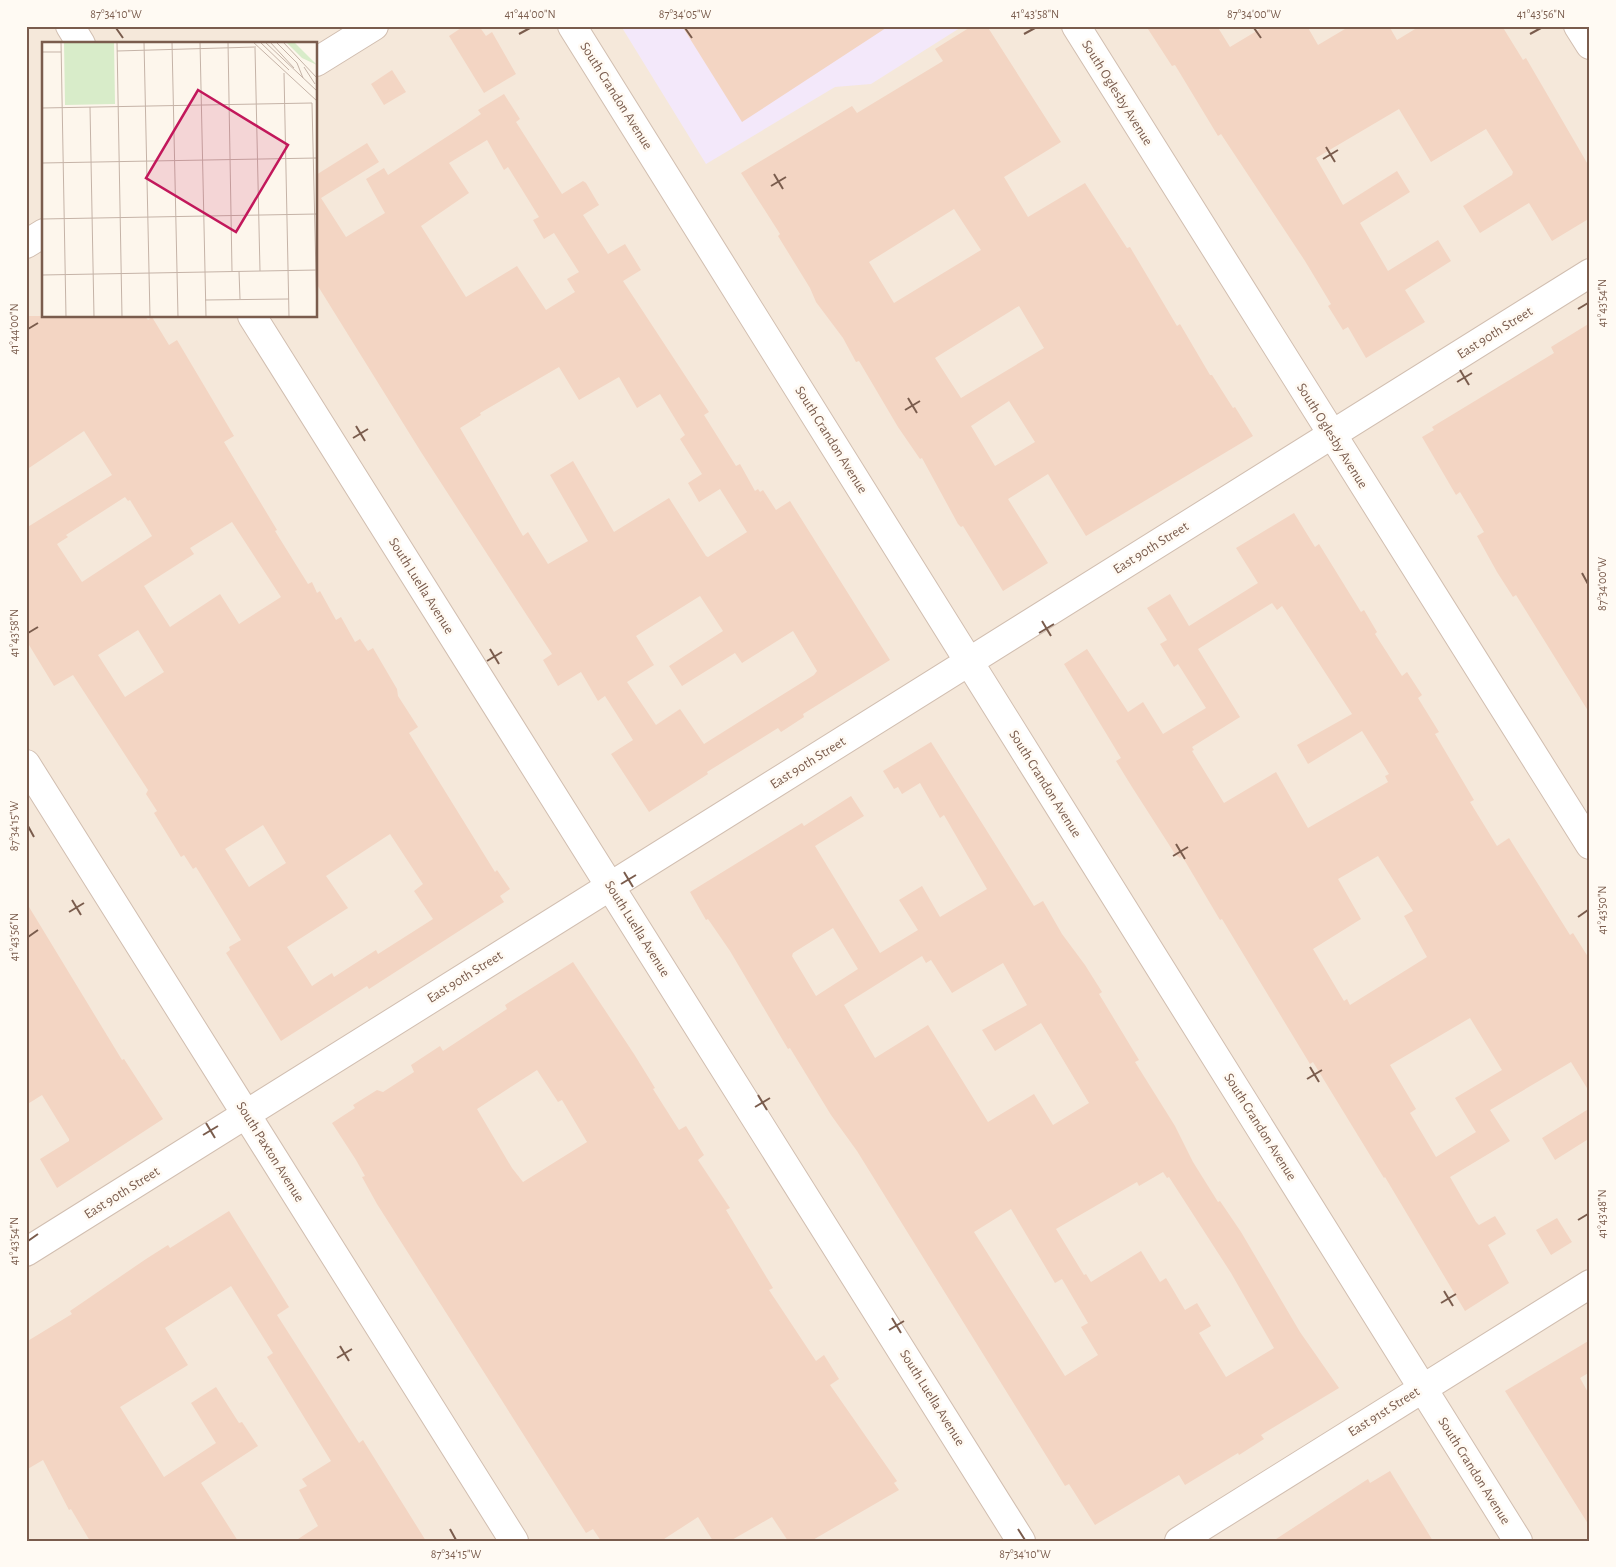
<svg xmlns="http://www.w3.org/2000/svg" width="1616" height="1567" viewBox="0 0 1616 1567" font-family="'Alegreya Sans',sans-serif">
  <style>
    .residential { fill: #f5e8da; fill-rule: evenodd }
    .education { fill: #f3e8fa }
    .building { fill: #f3d5c3; fill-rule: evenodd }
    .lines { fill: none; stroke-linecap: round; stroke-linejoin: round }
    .minor-casing { stroke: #d1beb0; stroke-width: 30 }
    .minor { stroke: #fff; stroke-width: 28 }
    .ticks { fill: none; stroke: #7a5c4d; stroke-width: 2 }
    .labels { text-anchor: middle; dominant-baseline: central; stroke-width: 5; stroke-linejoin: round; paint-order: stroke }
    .street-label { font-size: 14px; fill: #7a5c4d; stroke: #fffaf3 }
    .inset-road { fill: none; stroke: #c5b3a7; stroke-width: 1 }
    .view { fill: #c2185b; fill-opacity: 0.15; stroke: #c2185b; stroke-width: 2.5 }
    .inset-edge { fill: none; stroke: #7a5c4d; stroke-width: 2.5 }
    .neatline { fill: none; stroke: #7a5c4d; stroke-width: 2 }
    .ticks-label { font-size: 12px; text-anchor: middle; fill: #7a5c4d }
  </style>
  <rect width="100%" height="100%" fill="#fdf6ec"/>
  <path class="residential" d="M 26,26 L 1590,26 L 1590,1541 L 26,1541 ZM 44,44 L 316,44 L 316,316 L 44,316 Z"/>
  <path class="education" d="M 621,26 L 963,26 L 871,84 L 835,87 L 706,164 Z"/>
  <path class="building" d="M 464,26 L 479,26 L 486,36 L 492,32 L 516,74 L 484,93 L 449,36 Z
    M 682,26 L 889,26 L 742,122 Z
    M 972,26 L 987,26 L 1061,142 L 1004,177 L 1028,217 L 1085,183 L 1127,248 L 1130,247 L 1177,326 L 1180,324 L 1210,375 L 1212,375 L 1233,408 L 1235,407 L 1253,436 L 1086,536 L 1048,474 L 1008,499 L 1048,563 L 1003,591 L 963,526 L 961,527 L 958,524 L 922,458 L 920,459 L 898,427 L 859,361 L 856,362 L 843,338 L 816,302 L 810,288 L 778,236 L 780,234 L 741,173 L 852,106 L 857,113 L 943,61 L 935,49 ZM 954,209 L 981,250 L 894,303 L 869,262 ZM 1019,306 L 1044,348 L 961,398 L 935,358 ZM 1009,401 L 1035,442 L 995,466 L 971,426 Z
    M 1146,26 L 1217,26 L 1230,47 L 1265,26 L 1307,26 L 1318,45 L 1350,26 L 1389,26 L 1397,40 L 1420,26 L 1502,26 L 1523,60 L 1526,58 L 1590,168 L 1590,218 L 1552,241 L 1529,203 L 1480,233 L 1463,206 L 1512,175 L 1513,172 L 1486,129 L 1431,162 L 1399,109 L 1316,158 L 1343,205 L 1397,171 L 1410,192 L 1360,223 L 1388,271 L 1438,240 L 1451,261 L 1405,290 L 1425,322 L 1366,358 L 1348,327 L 1343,330 L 1328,306 L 1331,304 L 1305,261 L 1221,134 L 1218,136 L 1175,65 L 1172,66 Z
    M 392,70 L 406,92 L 384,105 L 371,84 Z
    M 504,94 L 520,119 L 516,122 L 562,194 L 583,181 L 586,183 L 599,205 L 583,215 L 608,254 L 625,244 L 641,270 L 623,281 L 709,412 L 704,415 L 736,466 L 740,464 L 755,491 L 758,489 L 760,492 L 763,490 L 776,510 L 790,501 L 890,660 L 803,714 L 804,717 L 781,732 L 778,728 L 707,772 L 708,774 L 649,812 L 611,754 L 633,740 L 605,696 L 598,701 L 581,672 L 558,686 L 543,660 L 552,654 L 421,452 L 316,283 L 316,175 L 367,143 L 379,162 L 321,198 L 346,237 L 385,213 L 366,179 L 384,168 L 388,175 L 465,125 L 481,114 L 478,110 ZM 487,140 L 504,170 L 508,167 L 539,217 L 533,220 L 544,239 L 554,233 L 579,272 L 567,279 L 575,292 L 546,310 L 517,266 L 466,297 L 421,226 L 469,193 L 449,163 ZM 559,367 L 579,400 L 619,377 L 637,408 L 660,394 L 685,435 L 680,439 L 702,474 L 688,483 L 699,502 L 720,489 L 747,532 L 708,557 L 706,556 L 669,498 L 614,532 L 573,461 L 550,475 L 588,541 L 548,564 L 528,532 L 523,536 L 460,428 L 481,415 L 480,413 ZM 700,596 L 723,631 L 669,666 L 682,686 L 735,653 L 742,663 L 793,631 L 817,671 L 814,675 L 704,744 L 680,709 L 656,725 L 627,682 L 654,665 L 636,636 Z
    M 26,316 L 145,316 L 148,320 L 152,317 L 169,345 L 177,340 L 234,436 L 224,442 L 277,530 L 275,531 L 308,584 L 312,582 L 317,593 L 320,591 L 336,620 L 341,617 L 355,642 L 360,639 L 368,651 L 373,648 L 397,689 L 398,696 L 418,727 L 409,733 L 495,872 L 497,870 L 510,889 L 500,896 L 504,902 L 369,989 L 367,986 L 281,1041 L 226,953 L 230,950 L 229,947 L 241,940 L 196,867 L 193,869 L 184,855 L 181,857 L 154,813 L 157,811 L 146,794 L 148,790 L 73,675 L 54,686 L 26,640 L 26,528 L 112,475 L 84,431 L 26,470 ZM 125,497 L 128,501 L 130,500 L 152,536 L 82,582 L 57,544 L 68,537 L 66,535 ZM 232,522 L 281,597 L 239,624 L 220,594 L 170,627 L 144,586 L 194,554 L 190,548 ZM 138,630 L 164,672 L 125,697 L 98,655 ZM 263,825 L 286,863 L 249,887 L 225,849 ZM 390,834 L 423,884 L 414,891 L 433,919 L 378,954 L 376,950 L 334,977 L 332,973 L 312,986 L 287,947 L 348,908 L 326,876 Z
    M 1590,323 L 1590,714 L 1516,595 L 1513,597 L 1497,572 L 1477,536 L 1484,532 L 1460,492 L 1456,495 L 1422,437 L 1434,430 L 1432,427 L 1554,353 L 1551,347 Z
    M 1294,513 L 1315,547 L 1319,544 L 1361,612 L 1364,610 L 1377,632 L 1375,634 L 1402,676 L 1407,672 L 1422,695 L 1418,698 L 1439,732 L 1435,734 L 1474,800 L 1470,802 L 1497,846 L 1509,838 L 1570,935 L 1573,933 L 1590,960 L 1590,1093 L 1571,1062 L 1490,1110 L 1510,1141 L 1450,1177 L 1476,1222 L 1479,1225 L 1495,1216 L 1506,1234 L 1488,1245 L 1509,1283 L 1465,1311 L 1385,1177 L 1384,1178 L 1313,1062 L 1310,1064 L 1222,919 L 1220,920 L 1182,856 L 1180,858 L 1175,854 L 1132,787 L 1116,761 L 1121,758 L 1064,664 L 1087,649 L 1128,712 L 1143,702 L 1163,734 L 1206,708 L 1178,664 L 1174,667 L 1160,644 L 1167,640 L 1147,608 L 1170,594 L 1189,626 L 1258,583 L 1236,548 ZM 1272,603 L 1277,610 L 1282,606 L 1352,714 L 1297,745 L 1308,764 L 1362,731 L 1389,774 L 1385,776 L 1388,782 L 1308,828 L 1276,772 L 1224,803 L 1192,751 L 1194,750 L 1192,747 L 1240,717 L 1198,649 ZM 1378,856 L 1413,911 L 1404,916 L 1427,957 L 1350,1005 L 1347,999 L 1344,1001 L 1313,949 L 1361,919 L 1338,879 ZM 1470,1018 L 1502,1070 L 1455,1098 L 1476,1132 L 1436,1157 L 1410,1113 L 1416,1109 L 1390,1065 Z
    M 931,742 L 1034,906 L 1043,901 L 1062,934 L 1085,965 L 1102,992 L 1099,994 L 1139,1060 L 1135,1062 L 1175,1126 L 1193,1162 L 1218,1202 L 1220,1201 L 1241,1232 L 1300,1332 L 1339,1388 L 1261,1435 L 1264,1439 L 1239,1455 L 1238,1453 L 1185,1485 L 1179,1475 L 1095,1525 L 1069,1484 L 1065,1486 L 857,1151 L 831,1115 L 790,1048 L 788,1049 L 730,951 L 708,919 L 706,920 L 690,892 L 802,823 L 804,826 L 851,796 L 864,816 L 815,846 L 880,953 L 918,930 L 899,900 L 922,886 L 940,917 L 987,889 L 944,815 L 940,818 L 920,783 L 902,794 L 898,787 L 894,789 L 883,771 ZM 833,928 L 858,969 L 816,996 L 792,956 L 793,953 ZM 922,956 L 926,963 L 931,960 L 952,993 L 1003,963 L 1027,1005 L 982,1030 L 995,1051 L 1041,1023 L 1089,1103 L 1053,1125 L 1034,1094 L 988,1122 L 928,1025 L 875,1058 L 844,1005 ZM 1163,1172 L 1167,1178 L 1169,1177 L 1231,1273 L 1274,1348 L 1226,1377 L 1199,1333 L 1211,1326 L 1197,1303 L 1185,1310 L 1166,1278 L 1160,1282 L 1141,1251 L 1091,1282 L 1086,1274 L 1084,1275 L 1056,1229 L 1137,1182 L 1139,1186 ZM 1011,1209 L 1055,1283 L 1062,1279 L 1088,1323 L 1081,1327 L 1098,1355 L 1065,1376 L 974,1232 Z
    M 26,902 L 122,1060 L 124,1059 L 163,1119 L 57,1188 L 40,1159 L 69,1141 L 69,1139 L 42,1095 L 26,1105 Z
    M 573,962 L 634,1054 L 655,1088 L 653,1089 L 679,1130 L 686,1126 L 704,1155 L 698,1160 L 730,1208 L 726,1210 L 773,1288 L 769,1290 L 816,1361 L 824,1355 L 839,1379 L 830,1385 L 897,1481 L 894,1483 L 899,1490 L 811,1541 L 788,1541 L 772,1517 L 730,1541 L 713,1541 L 698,1517 L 661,1541 L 601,1541 L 593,1529 L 586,1533 L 377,1204 L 362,1177 L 365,1176 L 356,1160 L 332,1123 L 355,1108 L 353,1105 L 377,1090 L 383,1092 L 414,1072 L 411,1065 L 440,1046 L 443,1051 L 507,1009 L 505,1005 ZM 537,1070 L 558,1102 L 562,1100 L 587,1142 L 523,1182 L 512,1168 L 477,1109 Z
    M 1590,1108 L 1590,1138 L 1555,1160 L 1542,1138 Z
    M 229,1211 L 289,1307 L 277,1315 L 359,1443 L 363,1440 L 426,1541 L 295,1541 L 318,1526 L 299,1490 L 307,1486 L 302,1479 L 331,1461 L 267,1357 L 273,1353 L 231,1286 L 165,1328 L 188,1365 L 120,1407 L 164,1477 L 216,1443 L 191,1403 L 216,1387 L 239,1423 L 242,1422 L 258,1446 L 201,1483 L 238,1541 L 90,1541 L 71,1509 L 69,1510 L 43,1460 L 26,1470 L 26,1342 L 72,1314 L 70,1311 L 146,1259 L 168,1245 L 170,1248 Z
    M 1557,1218 L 1572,1242 L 1551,1255 L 1536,1230 Z
    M 1590,1340 L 1590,1372 L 1580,1378 L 1590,1396 L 1590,1527 L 1505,1391 Z
    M 1390,1471 L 1433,1541 L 1273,1541 L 1368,1479 L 1370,1483 Z"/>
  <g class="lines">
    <defs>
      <path id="minor" d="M 70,26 L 81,44
        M 572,26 L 1518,1541
        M 1076,26 L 1590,845
        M 1578,26 L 1590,45
        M 316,62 L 374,26
        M 26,244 L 44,233
        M 252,316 L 1021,1541
        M 26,764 L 514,1541
        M 26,1252 L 1590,273
        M 1179,1541 L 1590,1284"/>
    </defs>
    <use href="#minor" class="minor-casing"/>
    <use href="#minor" class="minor"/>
  </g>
  <path class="ticks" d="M 116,28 L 123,38M 685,28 L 692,38M 1254,28 L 1261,38M 519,34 L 530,28M 1024,34 L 1035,28M 1530,34 L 1541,28M 1326,147 L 1335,162M 1323,159 L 1338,150M 774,174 L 783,189M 771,186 L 786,177M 1578,309 L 1588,303M 28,329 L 38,323M 1460,370 L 1469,385M 1457,382 L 1472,373M 908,398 L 917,413M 905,410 L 920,401M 356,426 L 365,441M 353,438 L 368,429M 1582,573 L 1588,584M 1042,621 L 1051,636M 28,633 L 38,627M 1039,633 L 1054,624M 490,649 L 499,664M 487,661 L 502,652M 28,826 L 34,837M 1176,844 L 1185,859M 1173,856 L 1188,847M 624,872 L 633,887M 621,884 L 636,875M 72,900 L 81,915M 69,912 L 84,903M 1578,917 L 1588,910M 28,937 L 38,930M 1310,1067 L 1319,1082M 1307,1079 L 1322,1070M 758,1095 L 767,1110M 755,1107 L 770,1098M 206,1123 L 215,1138M 203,1135 L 218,1126M 1578,1220 L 1588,1214M 28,1241 L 38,1234M 1444,1291 L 1453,1306M 1441,1303 L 1456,1294M 892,1318 L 901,1333M 889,1330 L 904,1321M 340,1346 L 349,1361M 337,1358 L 352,1349M 450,1529 L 456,1540M 1018,1529 L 1025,1540"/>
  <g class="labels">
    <g class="street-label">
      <text transform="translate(1117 93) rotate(58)">South Oglesby Avenue</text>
      <text transform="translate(616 96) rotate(58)">South Crandon Avenue</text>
      <text transform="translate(1495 333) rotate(-32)">East 90th Street</text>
      <text transform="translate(1332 436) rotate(58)">South Oglesby Avenue</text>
      <text transform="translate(831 440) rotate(58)">South Crandon Avenue</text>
      <text transform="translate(1151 548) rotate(-32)">East 90th Street</text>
      <text transform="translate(421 586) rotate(58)">South Luella Avenue</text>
      <text transform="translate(808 763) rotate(-32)">East 90th Street</text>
      <text transform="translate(1045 784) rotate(58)">South Crandon Avenue</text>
      <text transform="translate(637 929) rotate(58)">South Luella Avenue</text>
      <text transform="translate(465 977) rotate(-32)">East 90th Street</text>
      <text transform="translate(1260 1127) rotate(58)">South Crandon Avenue</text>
      <text transform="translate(270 1152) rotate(58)">South Paxton Avenue</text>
      <text transform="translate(122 1193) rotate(-32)">East 90th Street</text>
      <text transform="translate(932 1398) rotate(58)">South Luella Avenue</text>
      <text transform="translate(1384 1412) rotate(-32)">East 91st Street</text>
      <text transform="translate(1474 1471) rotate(58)">South Crandon Avenue</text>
    </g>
  </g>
  <g transform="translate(42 42)">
    <rect width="275" height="275" fill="#fdf6ec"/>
    <path d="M 22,0 L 72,0 L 73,62 L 23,63 ZM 244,0 L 252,0 L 275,23 L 260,16 Z" fill="#d8ecc9"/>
    <path class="inset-road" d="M 19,0 L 24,275M 75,0 L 80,275M 102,0 L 108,275M 130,0 L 136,275M 158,0 L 164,275M 186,0 L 190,229M 211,0 L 275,59M 218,0 L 247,28M 223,0 L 275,49M 228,0 L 252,26M 234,0 L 255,21 L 261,36M 241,0 L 275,36M 213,6 L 218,229M 75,9 L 214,5M 0,10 L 19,10M 262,25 L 273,42M 242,31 L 247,275M 270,61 L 275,275M 48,65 L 52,275M 0,66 L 270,61M 0,121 L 275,116M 0,177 L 275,172M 197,229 L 198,257M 0,233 L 275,228M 163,258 L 247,257"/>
    <path class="view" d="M 156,48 L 246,103 L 194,190 L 104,136 Z"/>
    <rect width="275" height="275" class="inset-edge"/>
  </g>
  <rect width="1616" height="1567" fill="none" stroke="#fffaf3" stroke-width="55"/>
  <rect x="28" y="28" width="1560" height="1512" class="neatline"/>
  <g class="ticks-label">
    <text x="116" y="18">87°34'10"W</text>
    <text x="530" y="18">41°44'00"N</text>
    <text x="685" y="18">87°34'05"W</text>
    <text x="1035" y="18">41°43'58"N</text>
    <text x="1254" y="18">87°34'00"W</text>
    <text x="1541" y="18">41°43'56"N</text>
    <text transform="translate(1602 303) rotate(-90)" y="4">41°43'54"N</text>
    <text transform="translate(14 329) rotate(-90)" y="4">41°44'00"N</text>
    <text transform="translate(1602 584) rotate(-90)" y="4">87°34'00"W</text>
    <text transform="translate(14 633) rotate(-90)" y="4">41°43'58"N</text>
    <text transform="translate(14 826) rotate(-90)" y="4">87°34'15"W</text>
    <text transform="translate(1602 910) rotate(-90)" y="4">41°43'50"N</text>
    <text transform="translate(14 937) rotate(-90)" y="4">41°43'56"N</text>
    <text transform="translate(1602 1214) rotate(-90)" y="4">41°43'48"N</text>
    <text transform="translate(14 1241) rotate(-90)" y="4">41°43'54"N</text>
    <text x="456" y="1558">87°34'15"W</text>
    <text x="1025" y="1558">87°34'10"W</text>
  </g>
</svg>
